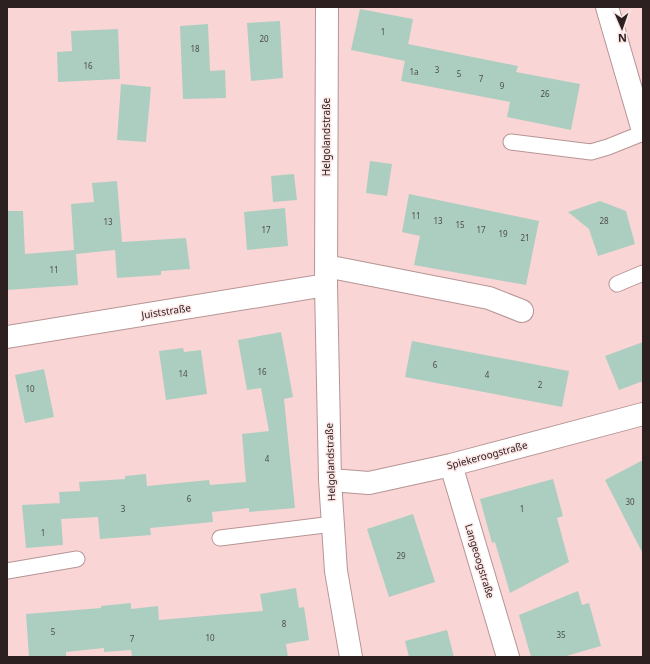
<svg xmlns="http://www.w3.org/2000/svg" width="650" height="664" viewBox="0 0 650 664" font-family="'Noto Sans',sans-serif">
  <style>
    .building { fill: #accec0 }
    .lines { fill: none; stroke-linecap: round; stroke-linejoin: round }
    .lane-casing { stroke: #b79595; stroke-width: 17 }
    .street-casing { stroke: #b79595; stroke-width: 24 }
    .lane { stroke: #fff; stroke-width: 15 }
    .street { stroke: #fff; stroke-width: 22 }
    .labels { text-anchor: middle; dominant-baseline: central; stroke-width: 3; stroke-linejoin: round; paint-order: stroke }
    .number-label { font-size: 8px; fill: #4d4c48 }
    .street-label { font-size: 10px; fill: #2d2020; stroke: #fde6e6 }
  </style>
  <rect width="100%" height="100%" fill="#fad5d5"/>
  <path class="building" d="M 360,9 L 413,19 L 405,61 L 351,50 Z
    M 280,21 L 283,78 L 251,81 L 247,23 Z
    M 208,24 L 210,71 L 225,70 L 226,98 L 183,99 L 180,26 Z
    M 118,29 L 120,79 L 58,82 L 57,52 L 72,51 L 71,31 Z
    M 408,44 L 518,66 L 516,72 L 580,84 L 571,130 L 507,117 L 510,102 L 401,81 Z
    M 121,84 L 151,87 L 146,142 L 117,140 Z
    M 370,161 L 392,164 L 387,196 L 366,193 Z
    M 294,174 L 297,200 L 273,202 L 271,176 Z
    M 117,181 L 122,242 L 186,238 L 190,269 L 161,271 L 161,275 L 117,278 L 115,250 L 76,254 L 78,285 L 7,290 L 7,211 L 23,211 L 25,254 L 74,250 L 71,204 L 94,202 L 92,183 Z
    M 409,194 L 539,221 L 526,285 L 414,265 L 420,236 L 402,232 Z
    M 600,201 L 626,211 L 635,244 L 598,256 L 589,229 L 568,212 Z
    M 285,208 L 288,246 L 247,250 L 244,212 Z
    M 281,332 L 293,397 L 284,399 L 295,508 L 249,512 L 249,508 L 212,512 L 213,522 L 150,528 L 151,535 L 100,539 L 98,517 L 61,519 L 59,492 L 80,491 L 79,482 L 125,479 L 125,476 L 146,474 L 147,486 L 209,480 L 210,485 L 246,482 L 242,434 L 269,431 L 261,388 L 247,390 L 238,340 Z
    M 412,341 L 569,371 L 562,407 L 405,377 Z
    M 643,342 L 643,381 L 619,390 L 605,356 Z
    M 183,348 L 184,352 L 201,350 L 207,394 L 166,400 L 159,351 Z
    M 44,369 L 54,417 L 25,423 L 15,375 Z
    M 643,460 L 643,554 L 605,480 Z
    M 553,479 L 563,516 L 557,518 L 569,562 L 510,593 L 495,542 L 492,543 L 480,499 Z
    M 60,503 L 63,545 L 26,548 L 22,505 Z
    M 413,514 L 435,582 L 389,597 L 367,529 Z
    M 296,588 L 299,608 L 304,607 L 309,640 L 286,644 L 288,657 L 132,657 L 131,650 L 104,652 L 104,648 L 66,652 L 66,657 L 29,657 L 26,614 L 101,608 L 101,606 L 131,603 L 131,609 L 158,606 L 159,620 L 263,611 L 260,594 Z
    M 578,591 L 582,605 L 589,603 L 601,646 L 563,657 L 531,657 L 519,615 Z
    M 447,630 L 454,657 L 409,657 L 405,641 Z"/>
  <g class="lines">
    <defs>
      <path id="lane" d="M 511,142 L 591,152 L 608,147 L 643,133
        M 617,284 L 643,273
        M 220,538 L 333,524
        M 7,571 L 77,559"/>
      <path id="street" d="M 327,7 L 326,285 L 330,480 L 336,571 L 351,657
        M 607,7 L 643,131
        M 326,266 L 489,298 L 522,311
        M 7,337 L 326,285
        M 451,465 L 508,657
        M 330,480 L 369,483 L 451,465 L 643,414"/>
    </defs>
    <use href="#lane" class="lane-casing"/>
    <use href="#street" class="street-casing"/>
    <use href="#lane" class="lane"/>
    <use href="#street" class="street"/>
  </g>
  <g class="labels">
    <g class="number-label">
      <text x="383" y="31">1</text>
      <text x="264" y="38">20</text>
      <text x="195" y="48">18</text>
      <text x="88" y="65">16</text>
      <text x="437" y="69">3</text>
      <text x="414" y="71">1a</text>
      <text x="459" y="73">5</text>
      <text x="481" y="78">7</text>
      <text x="502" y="85">9</text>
      <text x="545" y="93">26</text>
      <text x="416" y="215">11</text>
      <text x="438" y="220">13</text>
      <text x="604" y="220">28</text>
      <text x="108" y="221">13</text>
      <text x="460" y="224">15</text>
      <text x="266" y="229">17</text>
      <text x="481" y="229">17</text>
      <text x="503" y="233">19</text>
      <text x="525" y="237">21</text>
      <text x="54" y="269">11</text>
      <text x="435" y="364">6</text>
      <text x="262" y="371">16</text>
      <text x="183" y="373">14</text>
      <text x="487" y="374">4</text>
      <text x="540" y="384">2</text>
      <text x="30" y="388">10</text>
      <text x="267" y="458">4</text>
      <text x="189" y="498">6</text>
      <text x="630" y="501">30</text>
      <text x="123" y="508">3</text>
      <text x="522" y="508">1</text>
      <text x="43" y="532">1</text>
      <text x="401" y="555">29</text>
      <text x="284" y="623">8</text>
      <text x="53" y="631">5</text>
      <text x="561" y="634">35</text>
      <text x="210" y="637">10</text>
      <text x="132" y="638">7</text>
    </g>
    <g class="street-label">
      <text transform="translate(326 137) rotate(-90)">Helgolandstraße</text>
      <text transform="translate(166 311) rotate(-9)">Juiststraße</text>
      <text transform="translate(487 455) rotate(-15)">Spiekeroogstraße</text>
      <text transform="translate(330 462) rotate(-92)">Helgolandstraße</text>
      <text transform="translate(480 561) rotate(73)">Langeoogstraße</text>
    </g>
  </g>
  <rect width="650" height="664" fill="none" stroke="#2d2020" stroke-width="16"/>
  <g transform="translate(622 28) rotate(178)" stroke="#fde6e6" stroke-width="3" paint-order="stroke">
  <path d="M0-3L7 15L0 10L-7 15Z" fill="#2d2020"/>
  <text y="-6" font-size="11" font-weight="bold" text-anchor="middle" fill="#2d2020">N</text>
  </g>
</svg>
